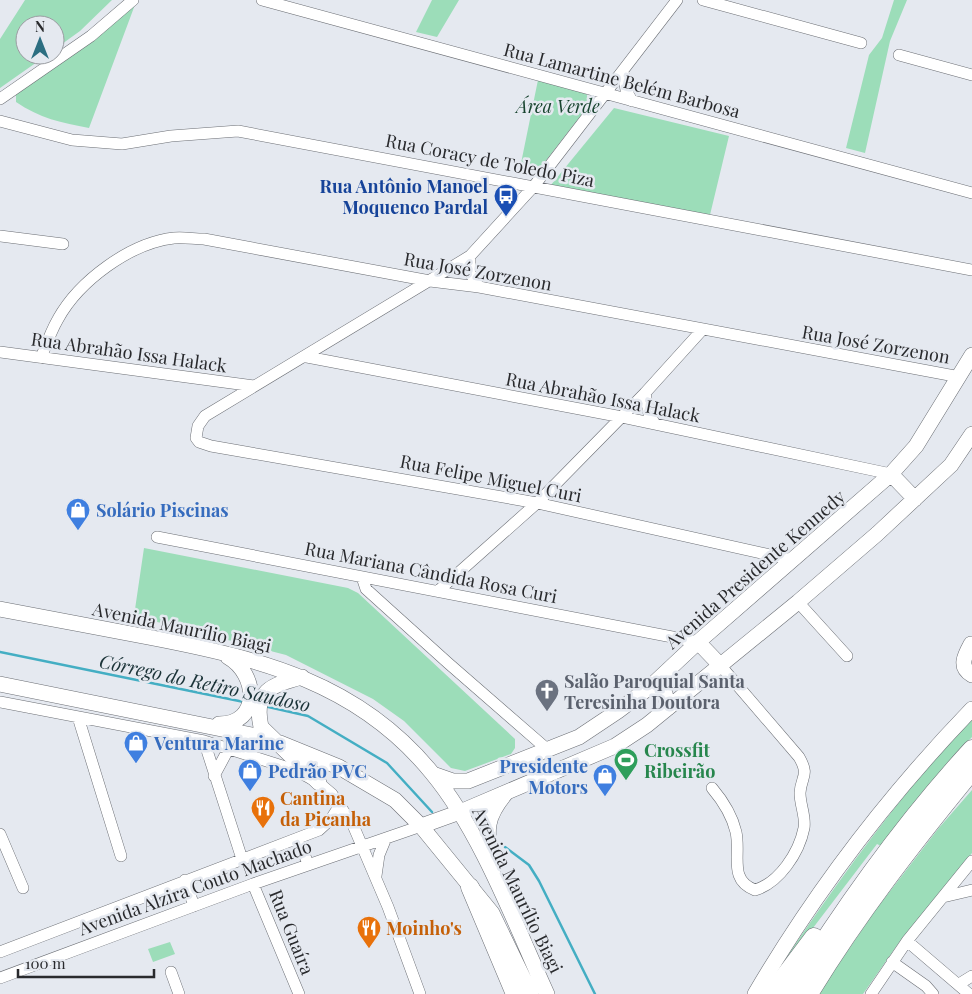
<svg xmlns="http://www.w3.org/2000/svg" width="972" height="994" viewBox="0 0 972 994" font-family="'Playfair Display',serif">
  <style>
    .green { fill: #9cddb9 }
    .lines { fill: none; stroke-linecap: round; stroke-linejoin: round }
    .stream { stroke: #44aec3; stroke-width: 2.5 }
    .minor-casing { stroke: #6b6e74; stroke-width: 12 }
    .major-casing { stroke: #6b6e74; stroke-width: 16 }
    .highway-casing { stroke: #6b6e74; stroke-width: 19 }
    .minor { stroke: #fff; stroke-width: 11 }
    .major { stroke: #fff; stroke-width: 15 }
    .highway { stroke: #fff; stroke-width: 18 }
    .labels { text-anchor: middle; dominant-baseline: central; stroke-width: 5; stroke-linejoin: round; paint-order: stroke }
    .street-label { font-size: 18px; fill: #292a2d; stroke: #e5e9f0 }
    .park-label { font-size: 18px; font-style: italic; fill: #18442f; stroke: #e5e9f0 }
    .transit-label { font-size: 18px; font-weight: bold; fill: #164399; stroke: #e5e9f0; text-anchor: end }
    .shop-label { font-size: 18px; font-weight: bold; fill: #366cbe; stroke: #e5e9f0; text-anchor: start }
    .worship-label { font-size: 18px; font-weight: bold; fill: #5b616d; stroke: #e5e9f0; text-anchor: start }
    .leisure-label { font-size: 18px; font-weight: bold; fill: #27864d; stroke: #e5e9f0; text-anchor: start }
    .food-label { font-size: 18px; font-weight: bold; fill: #c56008; stroke: #e5e9f0; text-anchor: start }
    .water-label { font-size: 19px; font-style: italic; fill: #1b3338; stroke: #e5e9f0 }
  </style>
  <rect width="100%" height="100%" fill="#e5e9f0"/>
  <path class="green" d="M 25,0 L 112,0 L 80,31 L 55,49 L 55,25 L 25,25 L 25,55 L 47,55 L 0,88 L 0,39 Z
    M 432,0 L 459,0 L 437,37 L 416,32 Z
    M 894,0 L 907,0 L 890,41 L 865,153 L 846,148 L 869,55 L 882,38 Z
    M 136,2 L 89,128 C 62,123 39,118 16,102 L 16,88 Z
    M 539,75 L 585,87 L 589,105 L 537,172 L 532,176 L 519,173 Z
    M 614,108 L 729,136 L 709,219 L 546,191 Z
    M 144,548 L 348,588 L 358,593 L 515,739 L 515,748 L 511,754 L 465,771 L 451,768 L 404,721 L 373,699 L 286,655 L 134,616 Z
    M 972,716 L 972,737 L 941,771 L 881,846 L 877,844 L 784,966 L 782,964 C 840,877 902,794 972,716 Z
    M 972,790 L 972,853 L 898,944 L 863,994 L 818,994 L 877,908 L 938,829 Z
    M 170,942 L 175,954 L 153,962 L 148,949 Z"/>
  <g class="lines">
    <path class="stream" d="M 0,652 L 244,702
      M 264,706 L 308,716 L 387,763 L 432,812
      M 505,847 L 529,865 L 539,881 L 595,994"/>
    <defs>
      <path id="minor" d="M 262,0 L 972,193
        M 677,0 L 534,186 L 470,256 L 205,416 L 198,426 L 196,438 L 199,442 L 211,446 L 537,503 L 793,560
        M 703,0 L 861,43
        M 899,55 L 972,75
        M 623,71 L 626,90 L 632,101
        M 0,99 L 91,36 L 133,0
        M 0,121 L 72,140 L 122,144 L 171,136 L 238,131 L 972,270
        M 0,236 L 63,244
        M 470,256 L 470,273 L 479,287
        M 0,352 L 254,386
        M 307,357 L 622,417 L 891,474
        M 41,358 C 46,345 51,331 58,319 C 79,281 130,243 174,238 C 184,237 194,239 204,239 L 430,281 L 479,287 L 960,377
        M 645,393 L 649,414 L 655,424
        M 157,537 L 698,642
        M 362,577 L 366,589 L 448,663 L 548,750
        M 438,591 L 537,503 L 645,393 L 702,330
        M 798,602 L 847,656
        M 0,702 L 204,741 L 295,770 L 319,783 L 332,794 L 353,825 L 388,907 L 420,994
        M 78,717 L 121,856
        M 204,741 L 242,859
        M 214,776 L 229,748
        M 712,788 C 723,801 732,815 736,832 C 741,855 728,880 755,890 C 779,883 799,853 804,828 C 806,817 800,805 800,793 C 801,776 810,776 799,757 L 720,665
        M 0,834 L 23,888
        M 298,838 L 308,864
        M 376,876 L 379,855 L 386,838
        M 185,880 L 194,906
        M 253,884 L 299,994
        M 943,897 L 972,890
        M 907,941 L 969,994
        M 0,952 L 319,830 L 331,819 L 340,805
        M 892,962 L 926,986 L 933,994
        M 171,972 L 179,994
        M 0,978 L 253,884 L 421,826
        M 959,984 L 972,976
        M 871,994 L 907,941 L 972,861"/>
      <path id="major" d="M 891,474 L 915,499
        M 0,609 C 51,619 102,628 153,638 C 261,659 359,683 432,773 C 481,832 515,924 547,994
        M 698,642 L 720,665
        M 971,644 C 965,655 958,667 972,675
        M 302,677 C 271,685 253,691 261,727 L 319,783
        M 0,684 L 256,736 L 280,743 L 339,767 L 395,800 L 421,826 L 492,913 L 531,994
        M 651,686 L 665,693 L 668,708
        M 219,724 C 261,724 258,674 228,657
        M 433,774 L 453,781 L 468,781 L 579,737 L 618,711 L 651,686 L 698,642 L 891,474 L 916,446 L 972,355
        M 421,826 L 460,812 L 615,746 L 647,725 L 798,602 L 877,534 L 951,465 L 972,434
        M 491,862 C 487,831 484,819 506,793
        M 755,994 C 815,892 890,794 972,709"/>
      <path id="highway" d="M 470,887 L 515,994
        M 771,994 L 814,937
        M 790,994 C 844,907 903,824 972,749
        M 809,994 C 857,915 913,843 972,771"/>
    </defs>
    <use href="#minor" class="minor-casing"/>
    <use href="#major" class="major-casing"/>
    <use href="#highway" class="highway-casing"/>
    <use href="#minor" class="minor"/>
    <use href="#major" class="major"/>
    <use href="#highway" class="highway"/>
  </g>
  <defs>
    <symbol id="bus-pin" viewBox="-11 -11 22 30"><path d="M0 17L-7.5 6A9.5 9.5 0 1 1 7.5 6Z" fill="#1a4fb4" stroke="#e5e9f0"/><path d="M-5-6H5V4H4V6H2V4H-2V6H-4V4H-5ZM-3.5-4V0h7V-4ZM-3.5 1.2v1.5H-2V1.2ZM2 1.2v1.5H3.5V1.2Z" fill="#fff"/></symbol>
    <symbol id="shop-pin" viewBox="-11 -11 22 30"><path d="M0 17L-7.5 6A9.5 9.5 0 1 1 7.5 6Z" fill="#3f7fe0" stroke="#e5e9f0"/><path d="M-5-2.5h2.3a2.7 3.5 0 0 1 5.4 0H5L5.5 6h-11ZM-1.5-2.5h3a1.5 2.3 0 0 0-3 0Z" fill="#fff"/></symbol>
    <symbol id="church-pin" viewBox="-11 -11 22 30"><path d="M0 17L-7.5 6A9.5 9.5 0 1 1 7.5 6Z" fill="#6b7280" stroke="#e5e9f0"/><path d="M-1.2-6h2.4v3.5h3.3v2.4h-3.3V6h-2.4V-.1h-3.3v-2.4h3.3Z" fill="#fff"/></symbol>
    <symbol id="stadium-pin" viewBox="-11 -11 22 30"><path d="M0 17L-7.5 6A9.5 9.5 0 1 1 7.5 6Z" fill="#2e9e5b" stroke="#e5e9f0"/><path d="M0-5a6.5 5 0 1 0 0 10a6.5 5 0 1 0 0-10ZM-3.5-1.8h7v3.6h-7Z" fill="#fff"/></symbol>
    <symbol id="restaurant-pin" viewBox="-11 -11 22 30"><path d="M0 17L-7.5 6A9.5 9.5 0 1 1 7.5 6Z" fill="#e8710a" stroke="#e5e9f0"/><path d="M-5-6h1v4h1v-4h1v4h1v-4h1v5L-1.5 .5V6h-2V.5L-5-1ZM5-6V6H3V1.5H1.5Q1.5-4 5-6Z" fill="#fff"/></symbol>
  </defs>
  <g fill-rule="evenodd">
    <use href="#bus-pin" x="492" y="182" width="28" height="38"/>
    <use href="#shop-pin" x="64" y="496" width="28" height="38"/>
    <use href="#church-pin" x="533" y="677" width="28" height="38"/>
    <use href="#shop-pin" x="122" y="729" width="28" height="38"/>
    <use href="#stadium-pin" x="612" y="746" width="28" height="38"/>
    <use href="#shop-pin" x="236" y="757" width="28" height="38"/>
    <use href="#shop-pin" x="591" y="762" width="28" height="38"/>
    <use href="#restaurant-pin" x="249" y="794" width="28" height="38"/>
    <use href="#restaurant-pin" x="355" y="914" width="28" height="38"/>
  </g>
  <g class="labels">
    <g class="street-label">
      <text transform="translate(622 80) rotate(15)">Rua Lamartine Belém Barbosa</text>
      <text transform="translate(490 160) rotate(11)">Rua Coracy de Toledo Piza</text>
      <text transform="translate(478 271) rotate(10)">Rua José Zorzenon</text>
      <text transform="translate(876 344) rotate(10)">Rua José Zorzenon</text>
      <text transform="translate(129 352) rotate(8)">Rua Abrahão Issa Halack</text>
      <text transform="translate(603 397) rotate(11)">Rua Abrahão Issa Halack</text>
      <text transform="translate(491 478) rotate(11)">Rua Felipe Miguel Curi</text>
      <text transform="translate(755 569) rotate(-41)">Avenida Presidente Kennedy</text>
      <text transform="translate(431 572) rotate(11)">Rua Mariana Cândida Rosa Curi</text>
      <text transform="translate(182 627) rotate(12)">Avenida Maurílio Biagi</text>
      <text transform="translate(195 887) rotate(-20)">Avenida Alzira Couto Machado</text>
      <text transform="translate(518 890) rotate(64)">Avenida Maurílio Biagi</text>
      <text transform="translate(292 932) rotate(68)">Rua Guaíra</text>
    </g>
    <g class="park-label">
      <text x="558" y="106">Área Verde</text>
    </g>
    <g class="transit-label">
      <text x="488" y="186">Rua Antônio Manoel<tspan x="488" dy="21">Moquenco Pardal</tspan></text>
    </g>
    <g class="shop-label">
      <text x="96" y="510">Solário Piscinas</text>
      <text x="154" y="743">Ventura Marine</text>
      <text x="588" y="766" text-anchor="end">Presidente<tspan x="588" dy="21">Motors</tspan></text>
      <text x="268" y="771">Pedrão PVC</text>
    </g>
    <g class="worship-label">
      <text x="564" y="681">Salão Paroquial Santa<tspan x="564" dy="21">Teresinha Doutora</tspan></text>
    </g>
    <g class="leisure-label">
      <text x="644" y="750">Crossfit<tspan x="644" dy="21">Ribeirão</tspan></text>
    </g>
    <g class="food-label">
      <text x="280" y="798">Cantina<tspan x="280" dy="21">da Picanha</tspan></text>
      <text x="386" y="928">Moinho's</text>
    </g>
    <g class="water-label">
      <text transform="translate(205 682) rotate(12)">Córrego do Retiro Saudoso</text>
    </g>
  </g>
  <g transform="translate(40 40)"><circle r="24" fill="#e5e9f0" stroke="#9a9da2"/>
  <path d="M0-4L9 19L0 12L-9 19Z" fill="#2c6e81"/>
  <text y="-8" font-size="14" font-weight="bold" text-anchor="middle" fill="#292a2d">N</text>
  </g>
  <path d="M18 969v8h136v-8" fill="none" stroke="#292a2d" stroke-width="2.5"/>
  <text x="25" y="969" font-size="15" fill="#292a2d" stroke="#e5e9f0" stroke-width="4" paint-order="stroke">100 m</text>
</svg>
